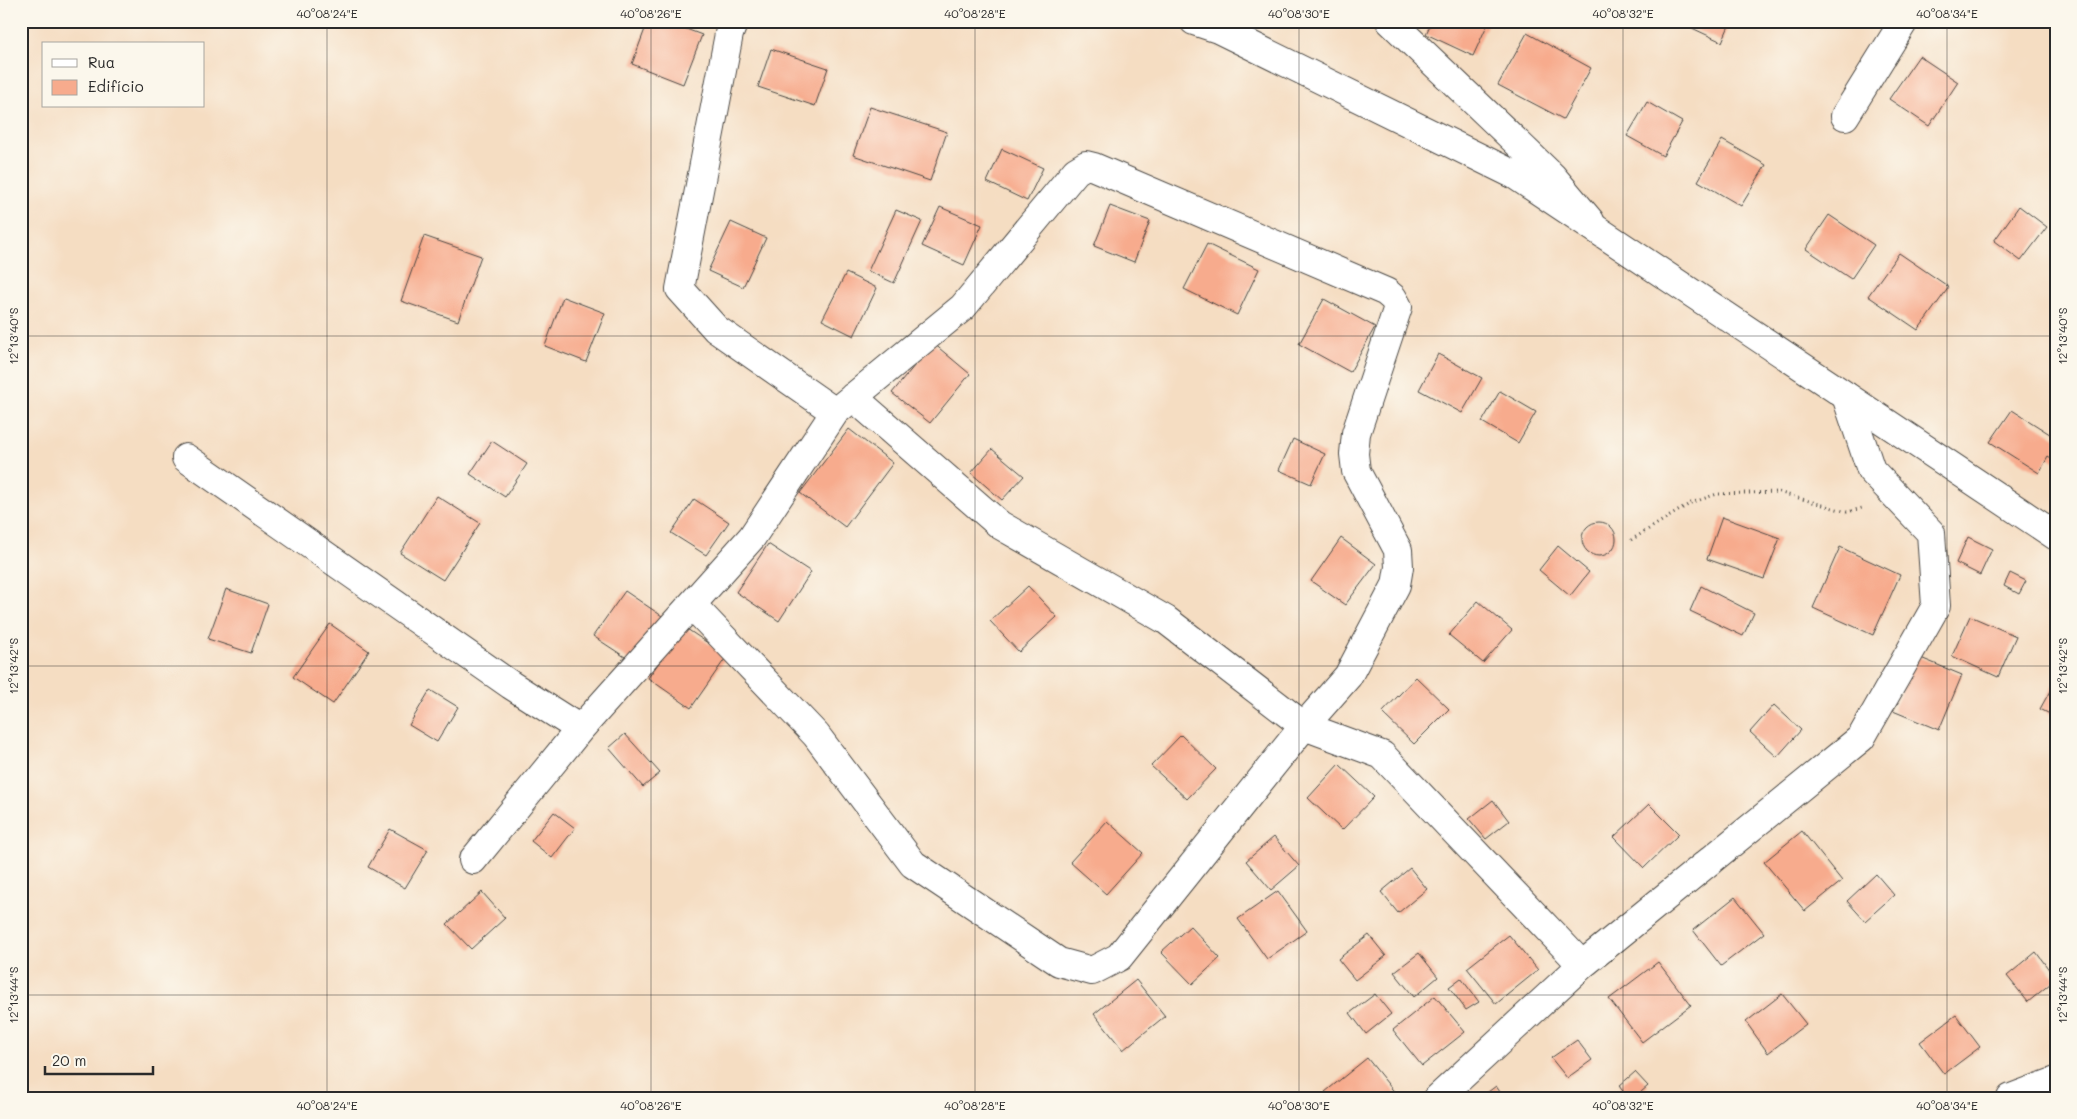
<svg xmlns="http://www.w3.org/2000/svg" width="2077" height="1119" viewBox="0 0 2077 1119" font-family="Mali,sans-serif">
  <style>
    .building { fill: #f7ab8d }
    .lines { fill: none; stroke-linecap: round; stroke-linejoin: round }
    .minor-casing { stroke: #494642; stroke-width: 30 }
    .secondary-casing { stroke: #494642; stroke-width: 30 }
    .path { stroke: #494642; stroke-width: 3; stroke-dasharray: 1 4; stroke-linecap: butt }
    .minor { stroke: #fff; stroke-width: 28 }
    .secondary { stroke: #fff; stroke-width: 28 }
    .ticks { fill: none; stroke: #2b2b2b; stroke-width: 1; stroke-opacity: 0.45 }
    .neatline { fill: none; stroke: #2b2b2b; stroke-width: 2 }
    .ticks-label { font-size: 12px; text-anchor: middle; fill: #2b2b2b }
  </style>
  <rect width="100%" height="100%" fill="#fbf7ec"/>
  <filter id="ink" filterUnits="userSpaceOnUse"><feTurbulence type="fractalNoise" baseFrequency=".02" numOctaves="2"/><feDisplacementMap in="SourceGraphic" scale="10" xChannelSelector="R" yChannelSelector="G"/><feConvolveMatrix kernelMatrix="1 2 1 2 8 2 1 2 1" color-interpolation-filters="sRGB"/></filter>
  <filter id="wash" filterUnits="userSpaceOnUse"><feTurbulence type="fractalNoise" baseFrequency=".0096" numOctaves="4" result="noise"/><feDisplacementMap in="SourceGraphic" scale="20" xChannelSelector="R" yChannelSelector="G"/><feGaussianBlur stdDeviation="1.12" result="paint"/><feColorMatrix in="noise" values="0 0 0 0 0 0 0 0 0 0 0 0 0 0 0 0 0 1.4 0 .05"/><feComposite in="paint" operator="in"/></filter>
  <g filter="url(#wash)">
    <rect width="100%" height="100%" fill="#f5ddc2"/>
    <g id="blocks">
      <path class="building" d="M 648,21 L 665,21 L 702,35 L 683,84 L 632,64 Z
        M 1432,21 L 1489,21 L 1473,56 L 1426,34 Z
        M 1677,21 L 1731,21 L 1722,42 Z
        M 1527,33 L 1591,68 L 1563,119 L 1498,85 Z
        M 771,49 L 828,68 L 815,106 L 758,87 Z
        M 1919,56 L 1958,82 L 1929,126 L 1889,99 Z
        M 1647,102 L 1682,122 L 1663,156 L 1627,136 Z
        M 870,107 L 947,132 L 930,181 L 853,155 Z
        M 1722,140 L 1766,165 L 1741,206 L 1698,181 Z
        M 1002,149 L 1043,168 L 1027,201 L 987,182 Z
        M 1110,206 L 1150,221 L 1134,262 L 1094,246 Z
        M 2019,206 L 2047,227 L 2021,261 L 1994,241 Z
        M 940,207 L 982,225 L 964,265 L 922,246 Z
        M 896,210 L 922,221 L 894,283 L 868,271 Z
        M 1829,215 L 1874,245 L 1851,279 L 1806,249 Z
        M 731,222 L 766,238 L 743,287 L 708,271 Z
        M 424,236 L 481,256 L 458,321 L 401,301 Z
        M 1207,244 L 1259,269 L 1237,315 L 1184,289 Z
        M 1899,253 L 1949,287 L 1918,330 L 1868,296 Z
        M 846,273 L 877,288 L 854,336 L 822,320 Z
        M 563,297 L 605,313 L 586,362 L 545,346 Z
        M 1324,299 L 1375,327 L 1350,372 L 1299,344 Z
        M 933,343 L 970,374 L 930,423 L 892,393 Z
        M 1438,354 L 1482,378 L 1462,413 L 1419,390 Z
        M 1500,391 L 1536,412 L 1518,443 L 1482,422 Z
        M 2012,410 L 2056,438 L 2056,462 L 2048,457 L 2039,473 L 1990,442 Z
        M 849,429 L 893,463 L 845,527 L 800,493 Z
        M 1293,439 L 1325,454 L 1311,484 L 1279,470 Z
        M 492,441 L 527,464 L 505,497 L 470,474 Z
        M 992,449 L 1024,476 L 1002,500 L 971,473 Z
        M 437,496 L 480,523 L 443,580 L 400,553 Z
        M 694,499 L 729,522 L 706,555 L 671,533 Z
        M 1722,517 L 1780,538 L 1764,579 L 1707,559 Z
        M1582 539a17 17 0 1 1 34 0a17 17 0 1 1-34 0Z
        M 1968,537 L 1992,549 L 1980,575 L 1956,563 Z
        M 1341,538 L 1376,564 L 1345,605 L 1311,581 Z
        M 768,544 L 811,572 L 779,621 L 736,592 Z
        M 1558,546 L 1589,572 L 1570,596 L 1539,570 Z
        M 1840,547 L 1900,575 L 1873,635 L 1813,608 Z
        M 2010,573 L 2026,581 L 2019,594 L 2004,586 Z
        M 1028,586 L 1057,617 L 1019,652 L 990,621 Z
        M 1701,586 L 1754,613 L 1743,636 L 1690,611 Z
        M 226,589 L 268,604 L 251,653 L 208,639 Z
        M 625,591 L 662,616 L 631,661 L 593,636 Z
        M 1478,601 L 1512,630 L 1483,663 L 1449,635 Z
        M 1970,616 L 2016,636 L 1998,677 L 1952,656 Z
        M 330,624 L 369,651 L 333,704 L 293,677 Z
        M 684,627 L 727,656 L 691,708 L 648,678 Z
        M 1916,656 L 1962,675 L 1939,730 L 1893,711 Z
        M 1416,677 L 1449,709 L 1414,744 L 1382,713 Z
        M 2056,680 L 2056,717 L 2040,709 Z
        M 430,690 L 458,707 L 437,742 L 409,725 Z
        M 1774,705 L 1801,730 L 1777,757 L 1750,732 Z
        M 625,734 L 660,773 L 643,787 L 609,748 Z
        M 1181,735 L 1216,769 L 1187,799 L 1151,766 Z
        M 1339,764 L 1374,797 L 1342,830 L 1308,798 Z
        M 1493,800 L 1509,821 L 1486,839 L 1469,819 Z
        M 1649,804 L 1679,834 L 1644,868 L 1614,837 Z
        M 554,812 L 575,828 L 552,858 L 531,841 Z
        M 1107,821 L 1143,853 L 1106,894 L 1070,862 Z
        M 390,829 L 428,850 L 405,888 L 368,867 Z
        M 1802,831 L 1842,881 L 1805,911 L 1764,862 Z
        M 1274,837 L 1299,866 L 1271,890 L 1246,861 Z
        M 1410,868 L 1427,889 L 1398,913 L 1381,892 Z
        M 1876,874 L 1894,895 L 1865,921 L 1847,901 Z
        M 1278,891 L 1307,931 L 1267,959 L 1238,919 Z
        M 482,892 L 505,918 L 471,949 L 447,924 Z
        M 1735,897 L 1764,933 L 1721,966 L 1693,930 Z
        M 1190,926 L 1220,958 L 1192,984 L 1161,952 Z
        M 1369,935 L 1386,956 L 1355,980 L 1338,959 Z
        M 1509,935 L 1538,970 L 1496,1004 L 1467,968 Z
        M 2036,952 L 2056,979 L 2028,1002 L 2007,976 Z
        M 1419,953 L 1438,977 L 1414,997 L 1394,972 Z
        M 1658,962 L 1691,1005 L 1642,1042 L 1609,999 Z
        M 1461,978 L 1479,1002 L 1466,1010 L 1449,987 Z
        M 1136,980 L 1165,1016 L 1123,1050 L 1094,1014 Z
        M 1375,994 L 1391,1014 L 1366,1034 L 1350,1013 Z
        M 1782,994 L 1806,1024 L 1768,1053 L 1746,1022 Z
        M 1435,996 L 1465,1032 L 1422,1066 L 1393,1030 Z
        M 1956,1015 L 1980,1047 L 1944,1074 L 1920,1042 Z
        M 1577,1040 L 1592,1060 L 1567,1078 L 1551,1058 Z
        M 1367,1058 L 1396,1094 L 1392,1098 L 1330,1098 L 1325,1092 Z
        M 1635,1072 L 1648,1086 L 1634,1098 L 1628,1098 L 1619,1086 Z
        M 1496,1086 L 1504,1098 L 1480,1098 Z"/>
    </g>
  </g>
  <g filter="url(#ink)">
    <use href="#blocks" fill-opacity="0" stroke="#494642" stroke-width="1"/>
    <g class="lines">
      <defs>
        <path id="minor" d="M 734,21 L 729,34 L 680,289 L 716,329 L 835,412
          M 1390,21 L 1552,176 L 1590,221
          M 1845,116 L 1904,21
          M 853,397 L 1000,525 L 1166,620 L 1304,726 L 1382,755 L 1582,965 L 1861,738 L 1936,606 L 1931,533 L 1871,470 L 1846,396
          M 186,458 L 511,685 L 580,729
          M 473,860 L 580,729 L 752,537 L 835,412 L 963,307 L 1076,171 L 1086,165 L 1094,167 L 1386,292 L 1393,298 L 1398,307 L 1356,433 L 1354,454 L 1356,471 L 1398,550 L 1399,567 L 1396,585 L 1348,676 L 1304,726 L 1119,957 L 1092,971 L 1059,962 L 913,864 L 816,735 L 692,605
          M 1438,1098 L 1582,965
          M 2011,1098 L 2056,1081"/>
        <path id="secondary" d="M 1194,21 L 1218,29 L 1515,175 L 2056,536"/>
      </defs>
      <use href="#minor" class="minor-casing"/>
      <use href="#secondary" class="secondary-casing"/>
      <path class="path" d="M 1631,540 L 1691,503 L 1717,494 L 1778,492 L 1847,512 L 1862,508"/>
      <use href="#minor" class="minor"/>
      <use href="#secondary" class="secondary"/>
    </g>
  </g>
  <path class="ticks" d="M 327,21 L 327,1098M 651,21 L 651,1098M 975,21 L 975,1098M 1299,21 L 1299,1098M 1623,21 L 1623,1098M 1947,21 L 1947,1098M 21,336 L 2056,336M 21,666 L 2056,666M 21,995 L 2056,995"/>
  <rect width="2077" height="1119" fill="none" stroke="#fbf7ec" stroke-width="55"/>
  <rect x="42" y="42" width="162" height="65" fill="#fbf7ec" stroke="#a8a59f"/>
  <rect x="52" y="59" width="25" height="8" fill="#ffffff" stroke="#a8a59f"/>
  <text x="88" y="68" font-size="15" fill="#2b2b2b">Rua</text>
  <rect x="52" y="80" width="25" height="15" fill="#f7ab8d" stroke="#a8a59f"/>
  <text x="88" y="92" font-size="15" fill="#2b2b2b">Edifício</text>
  <path d="M45 1066v8h108v-8" fill="none" stroke="#2b2b2b" stroke-width="2.5"/>
  <text x="52" y="1066" font-size="15" fill="#2b2b2b" stroke="#fbf7ec" stroke-width="4" paint-order="stroke">20 m</text>
  <rect x="28" y="28" width="2022" height="1064" class="neatline"/>
  <g class="ticks-label">
    <text x="327" y="18">40°08'24"E</text>
    <text x="651" y="18">40°08'26"E</text>
    <text x="975" y="18">40°08'28"E</text>
    <text x="1299" y="18">40°08'30"E</text>
    <text x="1623" y="18">40°08'32"E</text>
    <text x="1947" y="18">40°08'34"E</text>
    <text transform="translate(14 336) rotate(-90)" y="4">12°13'40"S</text>
    <text transform="translate(2063 336) rotate(-90)" y="4">12°13'40"S</text>
    <text transform="translate(14 666) rotate(-90)" y="4">12°13'42"S</text>
    <text transform="translate(2063 666) rotate(-90)" y="4">12°13'42"S</text>
    <text transform="translate(14 995) rotate(-90)" y="4">12°13'44"S</text>
    <text transform="translate(2063 995) rotate(-90)" y="4">12°13'44"S</text>
    <text x="327" y="1110">40°08'24"E</text>
    <text x="651" y="1110">40°08'26"E</text>
    <text x="975" y="1110">40°08'28"E</text>
    <text x="1299" y="1110">40°08'30"E</text>
    <text x="1623" y="1110">40°08'32"E</text>
    <text x="1947" y="1110">40°08'34"E</text>
  </g>
</svg>
